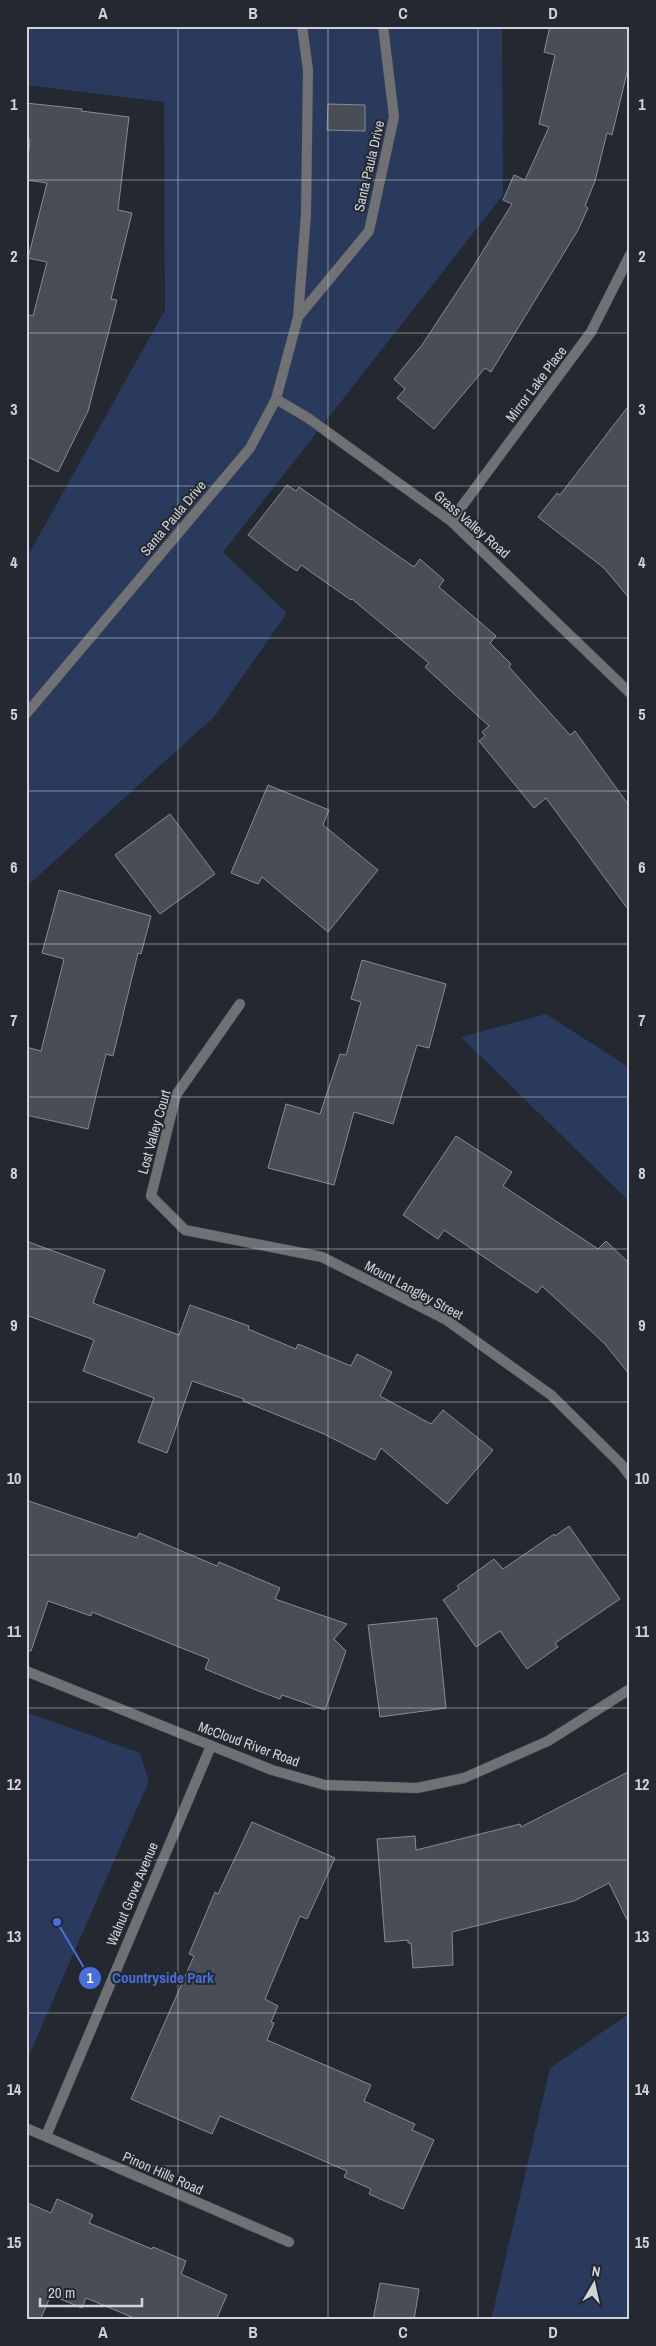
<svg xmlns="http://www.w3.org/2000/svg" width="656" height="2346" viewBox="0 0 656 2346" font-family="'Archivo Narrow',sans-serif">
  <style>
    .green { fill: #293a5c }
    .building { fill: #494d56; stroke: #868b95 }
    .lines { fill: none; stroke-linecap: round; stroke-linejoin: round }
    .minor-casing { stroke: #40434b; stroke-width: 11 }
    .tertiary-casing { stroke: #40434b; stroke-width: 11 }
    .minor { stroke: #6f7175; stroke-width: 10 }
    .tertiary { stroke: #6f7175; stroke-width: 10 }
    .grid { fill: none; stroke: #d0d3d8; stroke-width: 1; stroke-opacity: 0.55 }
    .labels { text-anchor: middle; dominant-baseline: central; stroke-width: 4; stroke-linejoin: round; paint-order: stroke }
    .street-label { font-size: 14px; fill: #d0d3d8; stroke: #242830 }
    .leader { fill: none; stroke: #4a6fd8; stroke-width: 2 }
    .callout-dot { fill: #4a6fd8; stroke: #242830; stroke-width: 2 }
    .mark-label { font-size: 15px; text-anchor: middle; font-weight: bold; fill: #fff }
    .callout-label { font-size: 15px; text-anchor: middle; font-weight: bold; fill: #4a6fd8; stroke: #242830; stroke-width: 4; stroke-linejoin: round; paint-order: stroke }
    .neatline { fill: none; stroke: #d0d3d8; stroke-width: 2 }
    .grid-label { font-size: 16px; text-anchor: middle; font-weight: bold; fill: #d0d3d8 }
  </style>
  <rect width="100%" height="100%" fill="#242830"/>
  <path class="green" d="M 26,26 L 502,26 L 503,195 L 223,552 L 287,613 L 215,716 L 26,887 L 26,559 L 165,310 L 164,102 L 26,85 Z
    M 546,1014 L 630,1068 L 630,1202 L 461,1037 Z
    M 26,1712 L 140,1753 L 149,1781 L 26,2062 Z
    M 630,2013 L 630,2320 L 491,2320 L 550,2068 Z"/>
  <path class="building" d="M 550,26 L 630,26 L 630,60 L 612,135 L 607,133 L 595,181 L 585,206 L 588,208 L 578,230 L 491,372 L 485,368 L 434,429 L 397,398 L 405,389 L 394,379 L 422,345 L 470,272 L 512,204 L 503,200 L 514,175 L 525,180 L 549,127 L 539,124 L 555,55 L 544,52 Z
    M 26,103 L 82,109 L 81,111 L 129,117 L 118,210 L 132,213 L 111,299 L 117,300 L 88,411 L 58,472 L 26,456 L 26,314 L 33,316 L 47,262 L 28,258 L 47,183 L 26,180 L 30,139 L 26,138 Z
    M 328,104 L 365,105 L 365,131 L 327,130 Z
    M 630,404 L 630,599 L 604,568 L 538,517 L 557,493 L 560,495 Z
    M 287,485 L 296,491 L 299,487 L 414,567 L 420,559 L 444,580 L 439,587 L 496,636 L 490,643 L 511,664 L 509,667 L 570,735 L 575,731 L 630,807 L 630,912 L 546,798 L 534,808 L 479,741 L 485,736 L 482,732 L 489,726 L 425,667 L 429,663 L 352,599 L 351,600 L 301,565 L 297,571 L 286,564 L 248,535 Z
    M 268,785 L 329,810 L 323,825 L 378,870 L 328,932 L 262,877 L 258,884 L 231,873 Z
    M 170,814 L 215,874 L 160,914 L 115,855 Z
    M 59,890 L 151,916 L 141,954 L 138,953 L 113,1056 L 106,1054 L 88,1129 L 26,1115 L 26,1047 L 41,1051 L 64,959 L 42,953 Z
    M 362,960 L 446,984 L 429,1048 L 417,1045 L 393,1124 L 354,1112 L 334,1185 L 268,1168 L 286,1104 L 320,1114 L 340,1054 L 346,1055 L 361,1002 L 351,999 Z
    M 456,1136 L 512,1172 L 503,1186 L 598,1249 L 606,1241 L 630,1264 L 630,1375 L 604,1343 L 542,1286 L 537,1293 L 444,1230 L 438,1239 L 403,1215 Z
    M 26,1241 L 105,1270 L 93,1303 L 179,1335 L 190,1305 L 249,1326 L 248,1329 L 296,1349 L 298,1344 L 351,1366 L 357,1354 L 392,1372 L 380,1396 L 431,1424 L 443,1410 L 493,1450 L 447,1504 L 381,1448 L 375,1460 L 324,1434 L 243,1401 L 244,1399 L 192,1381 L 167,1453 L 138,1442 L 154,1398 L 83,1371 L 94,1340 L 26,1315 Z
    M 26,1500 L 137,1538 L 139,1533 L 217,1566 L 219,1562 L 280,1588 L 275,1599 L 347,1624 L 334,1639 L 346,1651 L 325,1710 L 282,1695 L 280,1699 L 256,1690 L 205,1669 L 209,1659 L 92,1612 L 91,1616 L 48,1601 L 31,1651 L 26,1651 Z
    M 569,1526 L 620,1599 L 555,1643 L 558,1647 L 527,1669 L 500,1631 L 476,1647 L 443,1600 L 459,1589 L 457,1586 L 494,1559 L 503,1569 L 554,1534 L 555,1536 Z
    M 437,1618 L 446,1708 L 380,1717 L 368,1625 Z
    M 630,1771 L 630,1926 L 609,1883 L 574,1901 L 452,1932 L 453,1965 L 413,1968 L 411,1943 L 408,1943 L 408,1940 L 385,1942 L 377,1839 L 415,1836 L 416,1850 L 520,1824 L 521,1827 Z
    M 252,1822 L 335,1858 L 307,1919 L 300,1916 L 265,1999 L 278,2006 L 271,2022 L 274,2023 L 267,2040 L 371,2085 L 364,2101 L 415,2124 L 412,2130 L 434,2140 L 403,2209 L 369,2194 L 371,2189 L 344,2177 L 347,2171 L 220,2116 L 212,2134 L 131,2099 L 194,1956 L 189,1954 L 215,1892 L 218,1894 Z
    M 57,2199 L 93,2215 L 89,2223 L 152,2249 L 153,2247 L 186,2261 L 181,2274 L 227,2295 L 216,2320 L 139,2320 L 86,2298 L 82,2308 L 51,2295 L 40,2320 L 26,2320 L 26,2202 L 51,2213 Z
    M 380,2283 L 419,2289 L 414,2320 L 373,2320 Z"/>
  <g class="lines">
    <defs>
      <path id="minor" d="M 276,399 L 308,418 L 451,521 L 630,693
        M 451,521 L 591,332 L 630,255
        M 240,1004 L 176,1095 L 151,1196 L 185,1230 L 322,1257 L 445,1319 L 551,1395 L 621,1464 L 630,1476
        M 26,1671 L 272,1770 L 325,1785 L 417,1788 L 464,1778 L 548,1741 L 630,1689
        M 26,2128 L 289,2242
        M 46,2136 L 211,1746"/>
      <path id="tertiary" d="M 298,317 L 369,231 L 394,117 L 383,26
        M 26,714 L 250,448 L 276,399 L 298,317 L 306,214 L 308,70 L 302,26"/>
    </defs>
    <use href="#minor" class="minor-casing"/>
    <use href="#tertiary" class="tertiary-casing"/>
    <use href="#minor" class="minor"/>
    <use href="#tertiary" class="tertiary"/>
  </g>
  <path class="grid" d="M 178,26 L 178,2320M 328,26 L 328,2320M 478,26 L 478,2320M 26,180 L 630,180M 26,333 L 630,333M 26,486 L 630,486M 26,638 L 630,638M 26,791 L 630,791M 26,944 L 630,944M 26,1097 L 630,1097M 26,1249 L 630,1249M 26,1402 L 630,1402M 26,1555 L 630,1555M 26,1708 L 630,1708M 26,1860 L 630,1860M 26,2013 L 630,2013M 26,2166 L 630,2166"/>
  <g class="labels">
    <g class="street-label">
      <text transform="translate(369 166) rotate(-77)">Santa Paula Drive</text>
      <text transform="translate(536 384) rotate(-53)">Mirror Lake Place</text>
      <text transform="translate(173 518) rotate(-50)">Santa Paula Drive</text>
      <text transform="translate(472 524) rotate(41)">Grass Valley Road</text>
      <text transform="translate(154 1132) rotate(-74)">Lost Valley Court</text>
      <text transform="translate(414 1290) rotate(28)">Mount Langley Street</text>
      <text transform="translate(249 1744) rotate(20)">McCloud River Road</text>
      <text transform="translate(132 1894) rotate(-67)">Walnut Grove Avenue</text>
      <text transform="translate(163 2173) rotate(24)">Pinon Hills Road</text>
    </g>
  </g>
  <path class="leader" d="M57 1922L90 1978"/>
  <g class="callout-dot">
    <circle cx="57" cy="1922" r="5"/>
    <circle cx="90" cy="1978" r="12"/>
  </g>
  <g class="mark-label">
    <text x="90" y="1983">1</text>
  </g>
  <g class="callout-label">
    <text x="163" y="1983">Countryside Park</text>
  </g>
  <rect width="656" height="2346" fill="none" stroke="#242830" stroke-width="55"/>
  <g transform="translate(594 2284) rotate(9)" stroke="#242830" stroke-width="4" paint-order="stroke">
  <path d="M0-4L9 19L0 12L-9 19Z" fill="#d0d3d8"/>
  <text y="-8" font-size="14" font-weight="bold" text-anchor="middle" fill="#d0d3d8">N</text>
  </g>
  <path d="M40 2298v8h102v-8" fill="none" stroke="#d0d3d8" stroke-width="2.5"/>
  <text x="48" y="2298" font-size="15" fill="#d0d3d8" stroke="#242830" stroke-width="4" paint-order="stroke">20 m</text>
  <rect x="28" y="28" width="600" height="2290" class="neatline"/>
  <g class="grid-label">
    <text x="103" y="19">A</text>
    <text x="253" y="19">B</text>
    <text x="403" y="19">C</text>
    <text x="553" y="19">D</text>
    <text x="14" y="110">1</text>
    <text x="642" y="110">1</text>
    <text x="14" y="262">2</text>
    <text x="642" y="262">2</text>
    <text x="14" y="415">3</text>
    <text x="642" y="415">3</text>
    <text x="14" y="568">4</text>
    <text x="642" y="568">4</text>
    <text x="14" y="720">5</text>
    <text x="642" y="720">5</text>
    <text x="14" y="873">6</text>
    <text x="642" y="873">6</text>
    <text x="14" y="1026">7</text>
    <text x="642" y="1026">7</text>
    <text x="14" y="1179">8</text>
    <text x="642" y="1179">8</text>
    <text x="14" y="1331">9</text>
    <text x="642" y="1331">9</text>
    <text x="14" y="1484">10</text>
    <text x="642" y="1484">10</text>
    <text x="14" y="1637">11</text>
    <text x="642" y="1637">11</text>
    <text x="14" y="1790">12</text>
    <text x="642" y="1790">12</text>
    <text x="14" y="1942">13</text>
    <text x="642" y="1942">13</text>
    <text x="14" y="2095">14</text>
    <text x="642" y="2095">14</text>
    <text x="14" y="2248">15</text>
    <text x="642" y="2248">15</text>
    <text x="103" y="2338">A</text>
    <text x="253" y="2338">B</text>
    <text x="403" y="2338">C</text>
    <text x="553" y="2338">D</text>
  </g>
</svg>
